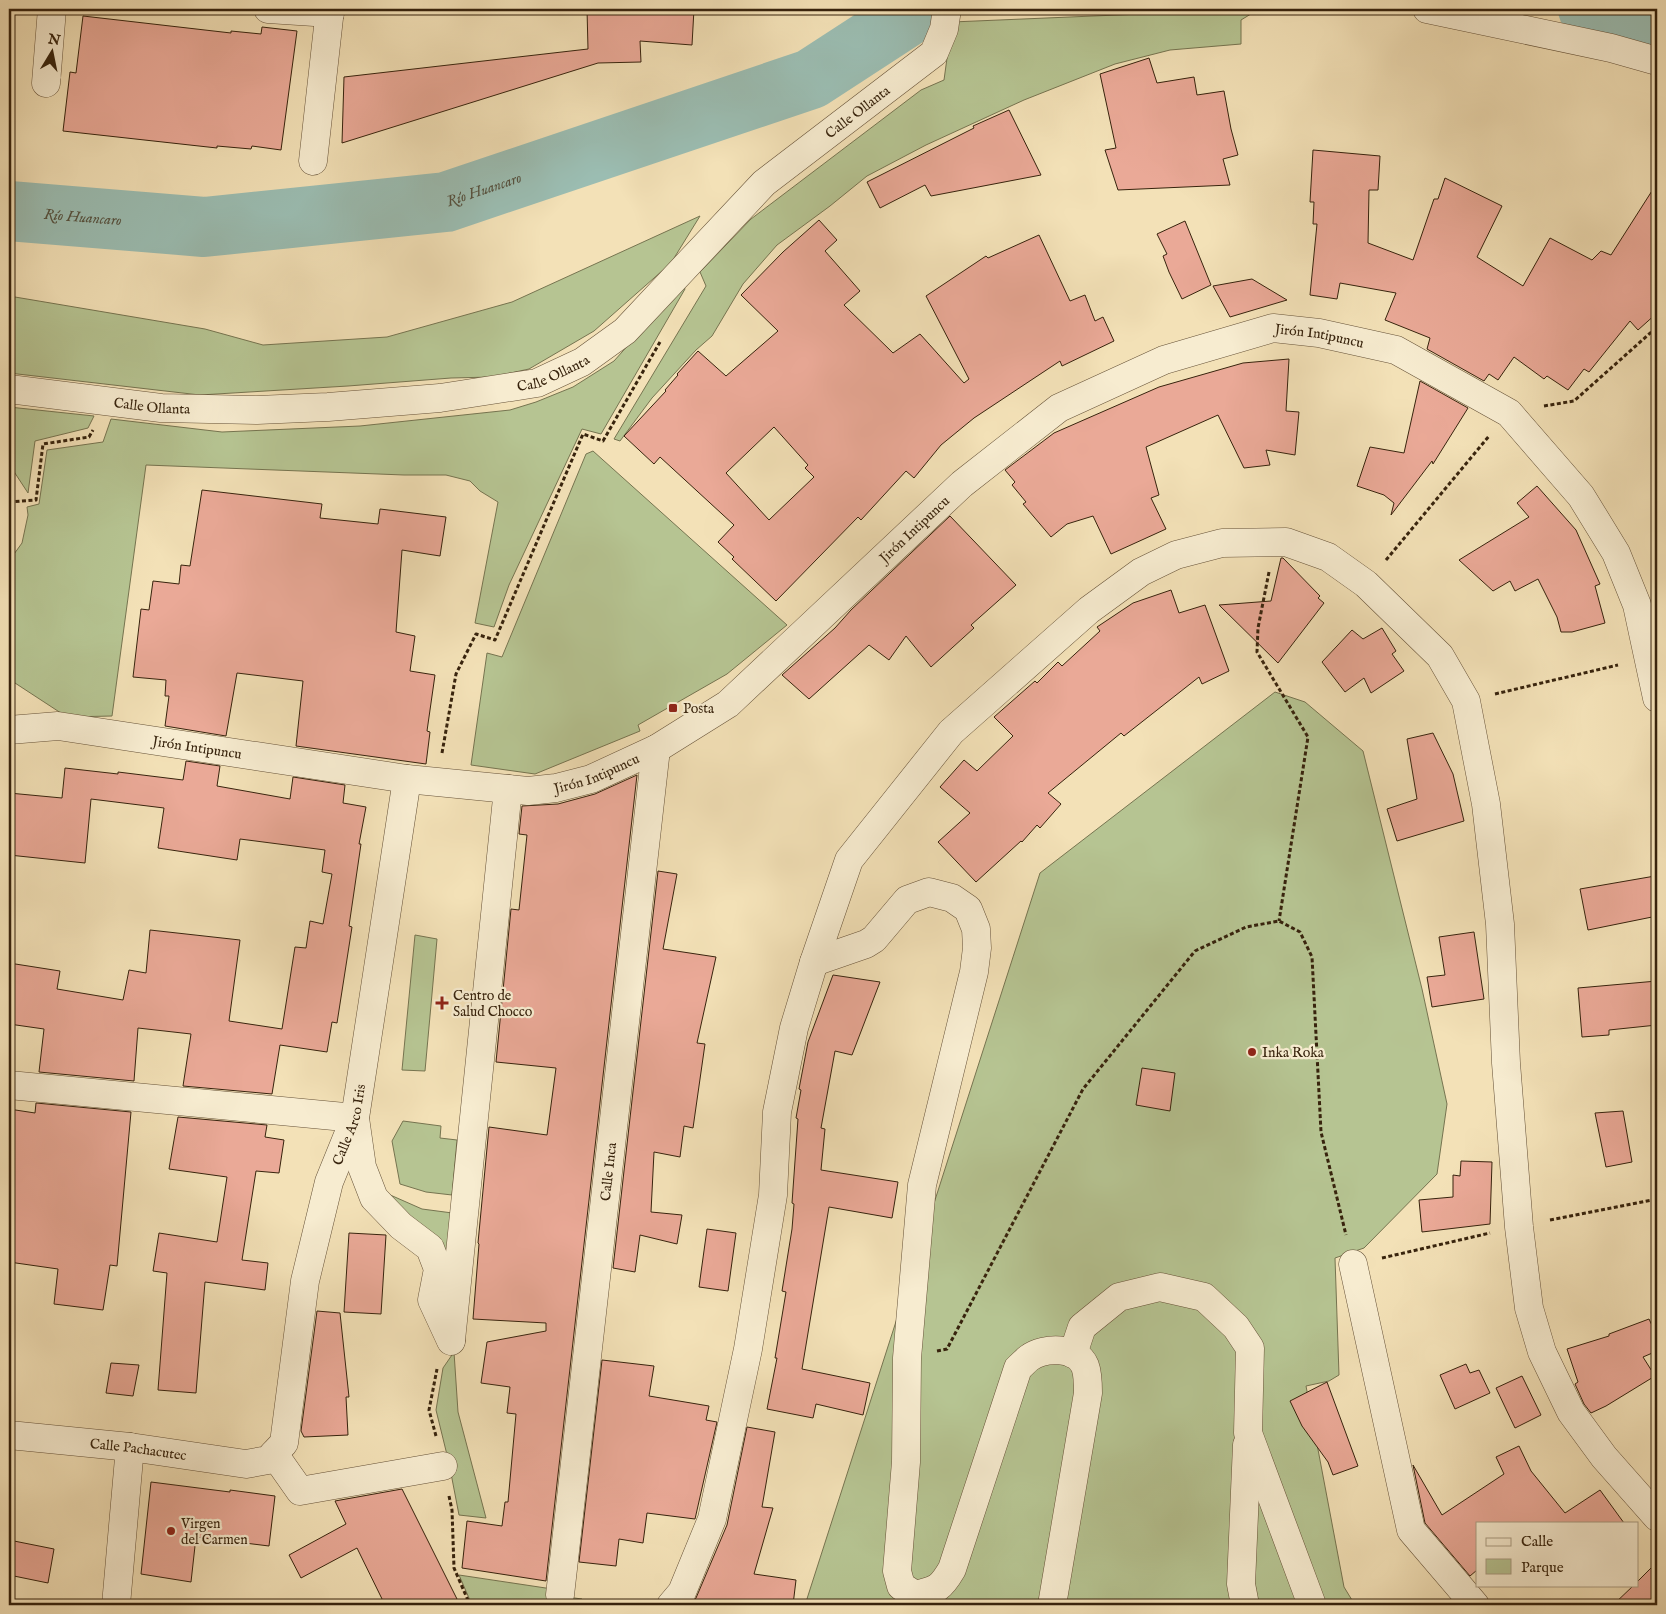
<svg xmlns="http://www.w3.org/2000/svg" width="1666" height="1614" font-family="'IM FELL English',serif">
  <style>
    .green { fill: #b6c492; stroke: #767450 }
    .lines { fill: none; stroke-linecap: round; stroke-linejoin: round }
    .river { stroke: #9bbdb2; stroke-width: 60 }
    .building { fill: #eaa997; stroke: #37230d; fill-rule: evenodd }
    .minor-casing { stroke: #665238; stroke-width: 29 }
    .path { stroke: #37230d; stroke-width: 3; stroke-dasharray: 4 2.5; stroke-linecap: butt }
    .minor { stroke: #f7ecd0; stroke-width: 28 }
    .poi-dot { fill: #8f2418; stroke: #f7ecd0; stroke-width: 2 }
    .labels { text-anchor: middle; stroke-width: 4.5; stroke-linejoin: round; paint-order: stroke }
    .street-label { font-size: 14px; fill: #37230d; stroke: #f7ecd0 }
    .poi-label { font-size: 14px; fill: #37230d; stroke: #f7ecd0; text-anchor: start }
    .water-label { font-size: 15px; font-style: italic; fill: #55513f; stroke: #f7ecd0 }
  </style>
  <rect width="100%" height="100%" fill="#f3e1b7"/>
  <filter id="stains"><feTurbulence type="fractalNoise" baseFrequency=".004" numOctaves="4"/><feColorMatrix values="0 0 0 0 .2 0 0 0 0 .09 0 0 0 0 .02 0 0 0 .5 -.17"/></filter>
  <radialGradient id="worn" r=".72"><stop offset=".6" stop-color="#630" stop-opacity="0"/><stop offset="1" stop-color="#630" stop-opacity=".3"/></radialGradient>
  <!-- green -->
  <path class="green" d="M1259,9l-18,11v24l-71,6 -55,14 -91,36 -98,45 -59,31 -37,30 -53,39 -34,39 -31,52 -16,14 -44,48 -32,43 -6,-2 92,-153 -6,-14 51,-53 170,-129 23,-10 8,-58z
    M700,216l-29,47 -77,68 -65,38 -37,8 -41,1 -103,8 -148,9 -191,-22v-77l196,33 58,16 124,-8 125,-35z
    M682,282l3,7 -84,145 -19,-5 -73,156 -15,42 -19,-4 23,-121 -18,-11 -10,-10 -24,-6h-42l-258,-10 -34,251 -45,1 -52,-34 -6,6v-128l13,-18 6,-28 -1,-8 12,-3 8,-54 56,-8 8,-23 111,13 138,-6 150,-16 26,-8 37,-15 41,-26 33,-37z
    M9,407l85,9 -6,12 -53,13 -7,52 -19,-29z
    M593,451l194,174 -60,49 -89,51 2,6 -105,43 -64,-9 16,-112 15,4 84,-203z
    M1275,692l30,10 58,49 59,238 25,115 -10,70 -73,74 -29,10 4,117 -10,6 -23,5 38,201 11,18h-550l235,-732z
    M415,935l22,4 -12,132 -23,-1z
    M403,1121l38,5 -1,12 17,2 -5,55 -26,-3 -26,-8 -8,-43z
    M388,1194l34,15 38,5 -7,74z
    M454,1352l4,60 28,106 -27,-3 -10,-52 -13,-53 7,-42z
    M459,1575l100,15v6l23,3 -1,6h-109z"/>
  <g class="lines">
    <!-- river -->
    <g class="river">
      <path d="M1588,9l69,26"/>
      <path id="s1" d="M9,211l195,16 242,-25 365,-123 106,-69 8,-1"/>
    </g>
  </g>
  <!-- building -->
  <path class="building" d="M587,9h107l-2,36 -52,-4 1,21 -43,1 -256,80 2,-66 244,-28z
    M83,16l148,17v-2l30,3 1,-7 35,4 -16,119 -29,-4 -1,3 -34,-3v2l-154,-17 7,-59 6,1z
    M1149,58l8,25 37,-6 3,18 27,-4 7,38 7,26 -15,4 7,26 -112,5 -13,-40 11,-2 -16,-74z
    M1009,110l32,65 -110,21 -6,-11 -45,23 -13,-26 107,-54 -1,-2z
    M1313,150l67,6 -2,34h-9l-1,53 45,17 21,-61h4l7,-21 57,28 -25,51 46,29 27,-48 42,22 9,-9 10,4 46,-72v130l-19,17 -8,-9 -41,51 -5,-3 -16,21 -21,-14 -3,3 -30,-22 -16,23 -9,-6 -5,7 -57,-32 3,-11 -45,-18 11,-27 -56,-10 -3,16 -27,-4 7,-71h-4l1,-22h-4z
    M819,220l18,20 -12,11 35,40 -16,14 49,48 27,-19 44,49 5,-4 -43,-83 60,-40 2,2 51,-23 31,66 15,-6 10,26 8,-4 11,24 -52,25 -2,-5 -86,57 -33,27 -27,33 -8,-7 -45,49 -3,-3 -82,84 -44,-42 2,-2 -16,-15 16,-17 -74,-68 -6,7 -30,-28 42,-45 -1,-1 13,-15 -1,-1 21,-23 28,25 52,-45 -37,-36 42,-43zM774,427l34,38 -3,3 9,9 -45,43 -43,-47z
    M1185,221l26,64 -29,14 -13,-27 -6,-16 4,-2 -10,-20z
    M1252,279l35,21 -57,17 -17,-31z
    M1289,359l-3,52 13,1 -4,43 -29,-5 4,15 -26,3 -26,-53 -72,32 13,48 -8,3 15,31 -55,25 -18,-38 -26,8 -16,13 -28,-33 3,-2 -14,-17 3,-3 -10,-12 49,-37 105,-46 84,-24z
    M1420,381l48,27 -35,56 -1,-3 -41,54 3,-12 -10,-8 -27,-9 13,-39 34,6z
    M1537,486l39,44 24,54 -5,2 10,37 -33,9h-11l-4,-15 -19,-38 -23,12 -5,-10 -17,10 -34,-31 70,-43 -12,-14z
    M202,490l120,14 -2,14 58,6 2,-15 66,8 -6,39 -38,-6 -6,82 19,4 -5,35 25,4 -8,56 3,1 -4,32 -130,-18 7,-65 -66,-8 -11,63 -61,-10 4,-30h-4l1,-16 -33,-3 8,-68 8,1 4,-29 26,3 2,-19 9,1z
    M950,516l66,69 -45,40 3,3 -43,39 -25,-31 -17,24 -20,-15 -60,54 -27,-24 53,-47 16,-18z
    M1281,558h2l37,38 -2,2 6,5 -46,60 -59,-58 52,-4z
    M1171,590l8,23 26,-8 24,66 -27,13 -3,-7 -75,59 -3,-3 -73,60 13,11 -21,24 -3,-3 -15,17 -1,-1 -45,41 -38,-40 32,-29 -30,-26 24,-27 13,11 36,-35 -19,-19 41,-36 2,2 21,-21 4,4 38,-35 -3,-4 36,-24z
    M1382,628l14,23 -4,3 12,17 -33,22 -7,-15 -19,14 -23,-30 30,-32 11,9z
    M1433,733l20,41 11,47 -67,20 -10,-32 30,-10 -10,-60z
    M186,761l34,5 -3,20 73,13 3,-22 52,8 -2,18 23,4 -7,37h2l-12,82 3,1 -15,96 -5,-1 -5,30 -47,-7 -8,49 -89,-8 8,-52 -53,-6 -4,53 -95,-9 5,-43 -35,-5v-61l51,8 -3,18 66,11 6,-30 17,3 4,-43 90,10 -11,81 53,8 13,-82 11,1 4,-27 13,3 9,-50 -10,-2 3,-22 -85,-11 -3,21 -79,-12 6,-40 -73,-9 -6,64 -76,-8v-62l53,5 3,-30 53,6v-2l65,8z
    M637,775l-91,806 -84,-13 5,-47 35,5 3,-24h3l8,-88 -9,-1 3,-26 -29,-4 6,-41 59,-11v-8l-73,-4 6,-75 -1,-1 11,-116 58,8 9,-67 -60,-6 15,-153 8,1 8,-75 -8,-1 3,-28 36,-2 37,-10z
    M658,871l19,3 -14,75 53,8 -19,86 8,1 -12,84 -9,-2 -4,31 -26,-5 -3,60 31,3 -5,29 -37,-9 -5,37 -22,-4z
    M1655,876l2,40 -69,14 -8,-41z
    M1474,932l10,67 -52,8 -5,-30 18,-2 -6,-38z
    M833,975l47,7 -28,73 -17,-4 -14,77 4,1 -4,41 77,12 -6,36 -63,-11 -27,162 68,14 -7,32 -47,-11 -3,14 -46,-9 10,-51h-2l11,-66 -4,-1 10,-62 2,-25 -2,-1 6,-84 -2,-1 5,-28 -2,-1 9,-47z
    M1657,981v44l-48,5v5l-27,2 -4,-49z
    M1142,1068l33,5 -5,38 -34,-6z
    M36,1103l95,9 -14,154 -7,-1 -7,45 -49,-6 4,-35 -49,-7v-153l26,4z
    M1623,1111l9,51 -26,5 -11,-54z
    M178,1117l89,8 -2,12 19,3 -5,33 -23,-2 -14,89 26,3 -3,27 -60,-8 -9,111 -38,-3 9,-117 -14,-2 6,-38 58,9 10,-65 -58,-8z
    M1461,1161l31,1 -2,62 -68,8 -3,-32 34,-3v-22l7,1z
    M707,1229l29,4 -8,58 -29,-4z
    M349,1233l37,2 -5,79 -37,-2z
    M317,1311l23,2 9,84h-3l2,38 -44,2 -3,-6z
    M1649,1319l8,17v15l-14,6 12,19 -49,30 -15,7 -7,-9 -9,-20 3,-2 -11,-33 42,-13v-2z
    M602,1360l52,6 -5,30 60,10 -3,14 11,2 -22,97 -48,-6 -4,30 -24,-4 -3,27 -37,-4z
    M111,1363l28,2 -6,31 -27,-3z
    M1466,1364l4,9 9,-3 11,23 -35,16 -15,-34z
    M1522,1376l19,39 -26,13 -19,-40z
    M1327,1382l31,84 -25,9 -5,-13 -26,-36 -12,-25z
    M747,1427l28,5 -13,75 11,1 -19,66 42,6 -3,25h-102l5,-7 31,-73z
    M1519,1446l12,25 34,42 35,-23 24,33h-147v47l-7,6 -45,-53 -12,-58 29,50 62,-41 -8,-17z
    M151,1482l79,10v-2l45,6 -6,50 -73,-9 -5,45 -50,-8z
    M402,1489l58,116h-75l-28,-57 -56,30 -12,-23 57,-31 -11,-23z
    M9,1540l45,9 -6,34 -39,-8z
    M1657,1562v43h-44l21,-20h3v-3z"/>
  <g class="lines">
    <defs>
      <g id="minor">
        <path d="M268,9l62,4"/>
        <path d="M1427,9l184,39 46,13"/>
        <path d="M46,83l6,-74"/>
        <path d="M313,161l17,-152"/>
        <path id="s2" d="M9,389l152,19 96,2 71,-3 112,-9 97,-15 45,-21 43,-31 139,-148 170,-130 10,-24 3,-20"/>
        <path id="s3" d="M9,730l49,-4 349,53 101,10 20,2 28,-3 35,-9 65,-30 72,-45 234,-220 97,-76 105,-48 109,-32 46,5 77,17 113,63 72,83 35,57 21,52 20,93"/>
        <path d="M814,962l52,-18 8,-5 33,-39 22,-8 23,6 16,11 8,20 1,19 -3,24 -52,213 -15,173 -1,104 -9,109 4,15 14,9c22,-5 26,-7 37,-26l66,-201c4,-3 7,-7 11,-10 15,-11 48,-12 56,8 3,8 3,17 3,27l-36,212"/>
        <path d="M9,1085l346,33 7,49 12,31 27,28 29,22 8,21 -6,31 19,41"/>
        <path d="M1353,1264l58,266 64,75"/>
        <path d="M451,1340l57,-551"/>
        <path d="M1073,1354l9,-27 37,-30 41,-10 44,10 32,30 14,21 -2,85 64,172"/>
        <path id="s4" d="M9,1435l121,12 116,17 22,-4 16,-17 21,-162 24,-99 26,-64 52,-339"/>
        <path d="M274,1454l26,37 143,-25"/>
        <path id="s5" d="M560,1595l96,-846"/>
        <path d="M116,1605l14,-158"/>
        <path d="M671,1605l11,-13 30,-73 36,-170 25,-154 4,-83 17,-84 20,-66 35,-102 102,-128 138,-122 52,-38 35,-17 46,-12 64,-1 42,15 38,27 74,72 26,45 20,103 14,120 6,139 13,164 10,81 13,44 29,60 33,45 53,60"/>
        <path d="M1245,1605l-4,-21 6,-139"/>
      </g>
    </defs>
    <!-- minor casing -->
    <use href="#minor" class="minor-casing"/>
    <!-- path -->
    <path class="path" d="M1544,406l30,-5 83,-74
      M9,502l27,-2 7,-56 46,-7 4,-7
      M1386,560l103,-124
      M1269,572l-11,56 -1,24 51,85 -29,184
      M1495,694l123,-29
      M442,753l14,-79 20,-40 19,6 88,-206 20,7 57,-99
      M1550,1220l107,-21
      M1382,1258l108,-25
      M937,1351l10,-2 136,-260 112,-138 51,-24 33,-6 21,11 12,25 9,175 25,103
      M436,1436l-7,-26 8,-41
      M449,1496l3,14 2,58 16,37"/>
    <!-- minor -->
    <use href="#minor" class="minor"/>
  </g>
  <!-- markers -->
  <g class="poi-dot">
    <rect x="668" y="703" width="10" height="10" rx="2.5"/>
    <path d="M439.5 995.5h5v5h5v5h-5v5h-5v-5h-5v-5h5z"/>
    <circle cx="1252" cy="1052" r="5"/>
    <circle cx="171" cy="1531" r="5"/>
  </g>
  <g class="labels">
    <!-- street labels -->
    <g class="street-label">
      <text dy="5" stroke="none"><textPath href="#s2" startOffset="954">Calle Ollanta</textPath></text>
      <text dy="5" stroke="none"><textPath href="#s3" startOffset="1465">Jirón Intipuncu</textPath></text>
      <text dy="5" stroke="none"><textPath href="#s2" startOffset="549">Calle Ollanta</textPath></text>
      <text dy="5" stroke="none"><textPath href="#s2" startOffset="144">Calle Ollanta</textPath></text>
      <text dy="5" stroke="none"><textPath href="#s3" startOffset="1000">Jirón Intipuncu</textPath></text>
      <text dy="5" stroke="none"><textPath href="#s3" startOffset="190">Jirón Intipuncu</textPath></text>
      <text dy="5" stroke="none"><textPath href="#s3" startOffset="595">Jirón Intipuncu</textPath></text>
      <text dy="5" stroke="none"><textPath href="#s4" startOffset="611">Calle Arco Iris</textPath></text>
      <text dy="5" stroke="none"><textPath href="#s5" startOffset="426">Calle Inca</textPath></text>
      <text dy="5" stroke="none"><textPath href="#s4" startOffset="130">Calle Pachacutec</textPath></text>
    </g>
    <!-- poi labels -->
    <g class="poi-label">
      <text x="683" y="713">Posta</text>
      <text x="453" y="1000">Centro de<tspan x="453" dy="16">Salud Chocco</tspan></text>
      <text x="1262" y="1057">Inka Roka</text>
      <text x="181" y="1528">Virgen<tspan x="181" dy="16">del Carmen</tspan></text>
    </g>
    <!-- water labels -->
    <g class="water-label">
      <text dy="5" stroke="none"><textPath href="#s1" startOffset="479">Río Huancaro</textPath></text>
      <text dy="5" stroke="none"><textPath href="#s1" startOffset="74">Río Huancaro</textPath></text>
    </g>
  </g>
  <!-- margin -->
  <rect width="1666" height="1614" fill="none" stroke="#f3e1b7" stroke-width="30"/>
  <rect x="10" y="10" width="1646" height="1594" fill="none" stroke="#37230d" stroke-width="2.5"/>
  <rect x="15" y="15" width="1636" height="1584" fill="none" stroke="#37230d"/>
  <!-- legend -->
  <rect x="1476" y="1522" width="162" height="65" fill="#f7ecd0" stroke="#aa9c82"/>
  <rect x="1486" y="1538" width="25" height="8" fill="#f7ecd0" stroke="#aa9c82"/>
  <text x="1521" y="1546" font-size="15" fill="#37230d">Calle</text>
  <rect x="1486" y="1559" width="25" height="15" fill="#b6c492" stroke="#aa9c82"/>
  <text x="1521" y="1572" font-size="15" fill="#37230d">Parque</text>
  <!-- north arrow -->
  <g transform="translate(52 52) rotate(10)" stroke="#f7ecd0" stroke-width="4" paint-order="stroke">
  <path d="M0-4L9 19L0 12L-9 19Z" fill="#37230d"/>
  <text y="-8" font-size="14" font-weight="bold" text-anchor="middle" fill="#37230d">N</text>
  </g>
  <rect width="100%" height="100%" filter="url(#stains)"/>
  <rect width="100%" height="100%" fill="url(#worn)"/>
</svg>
